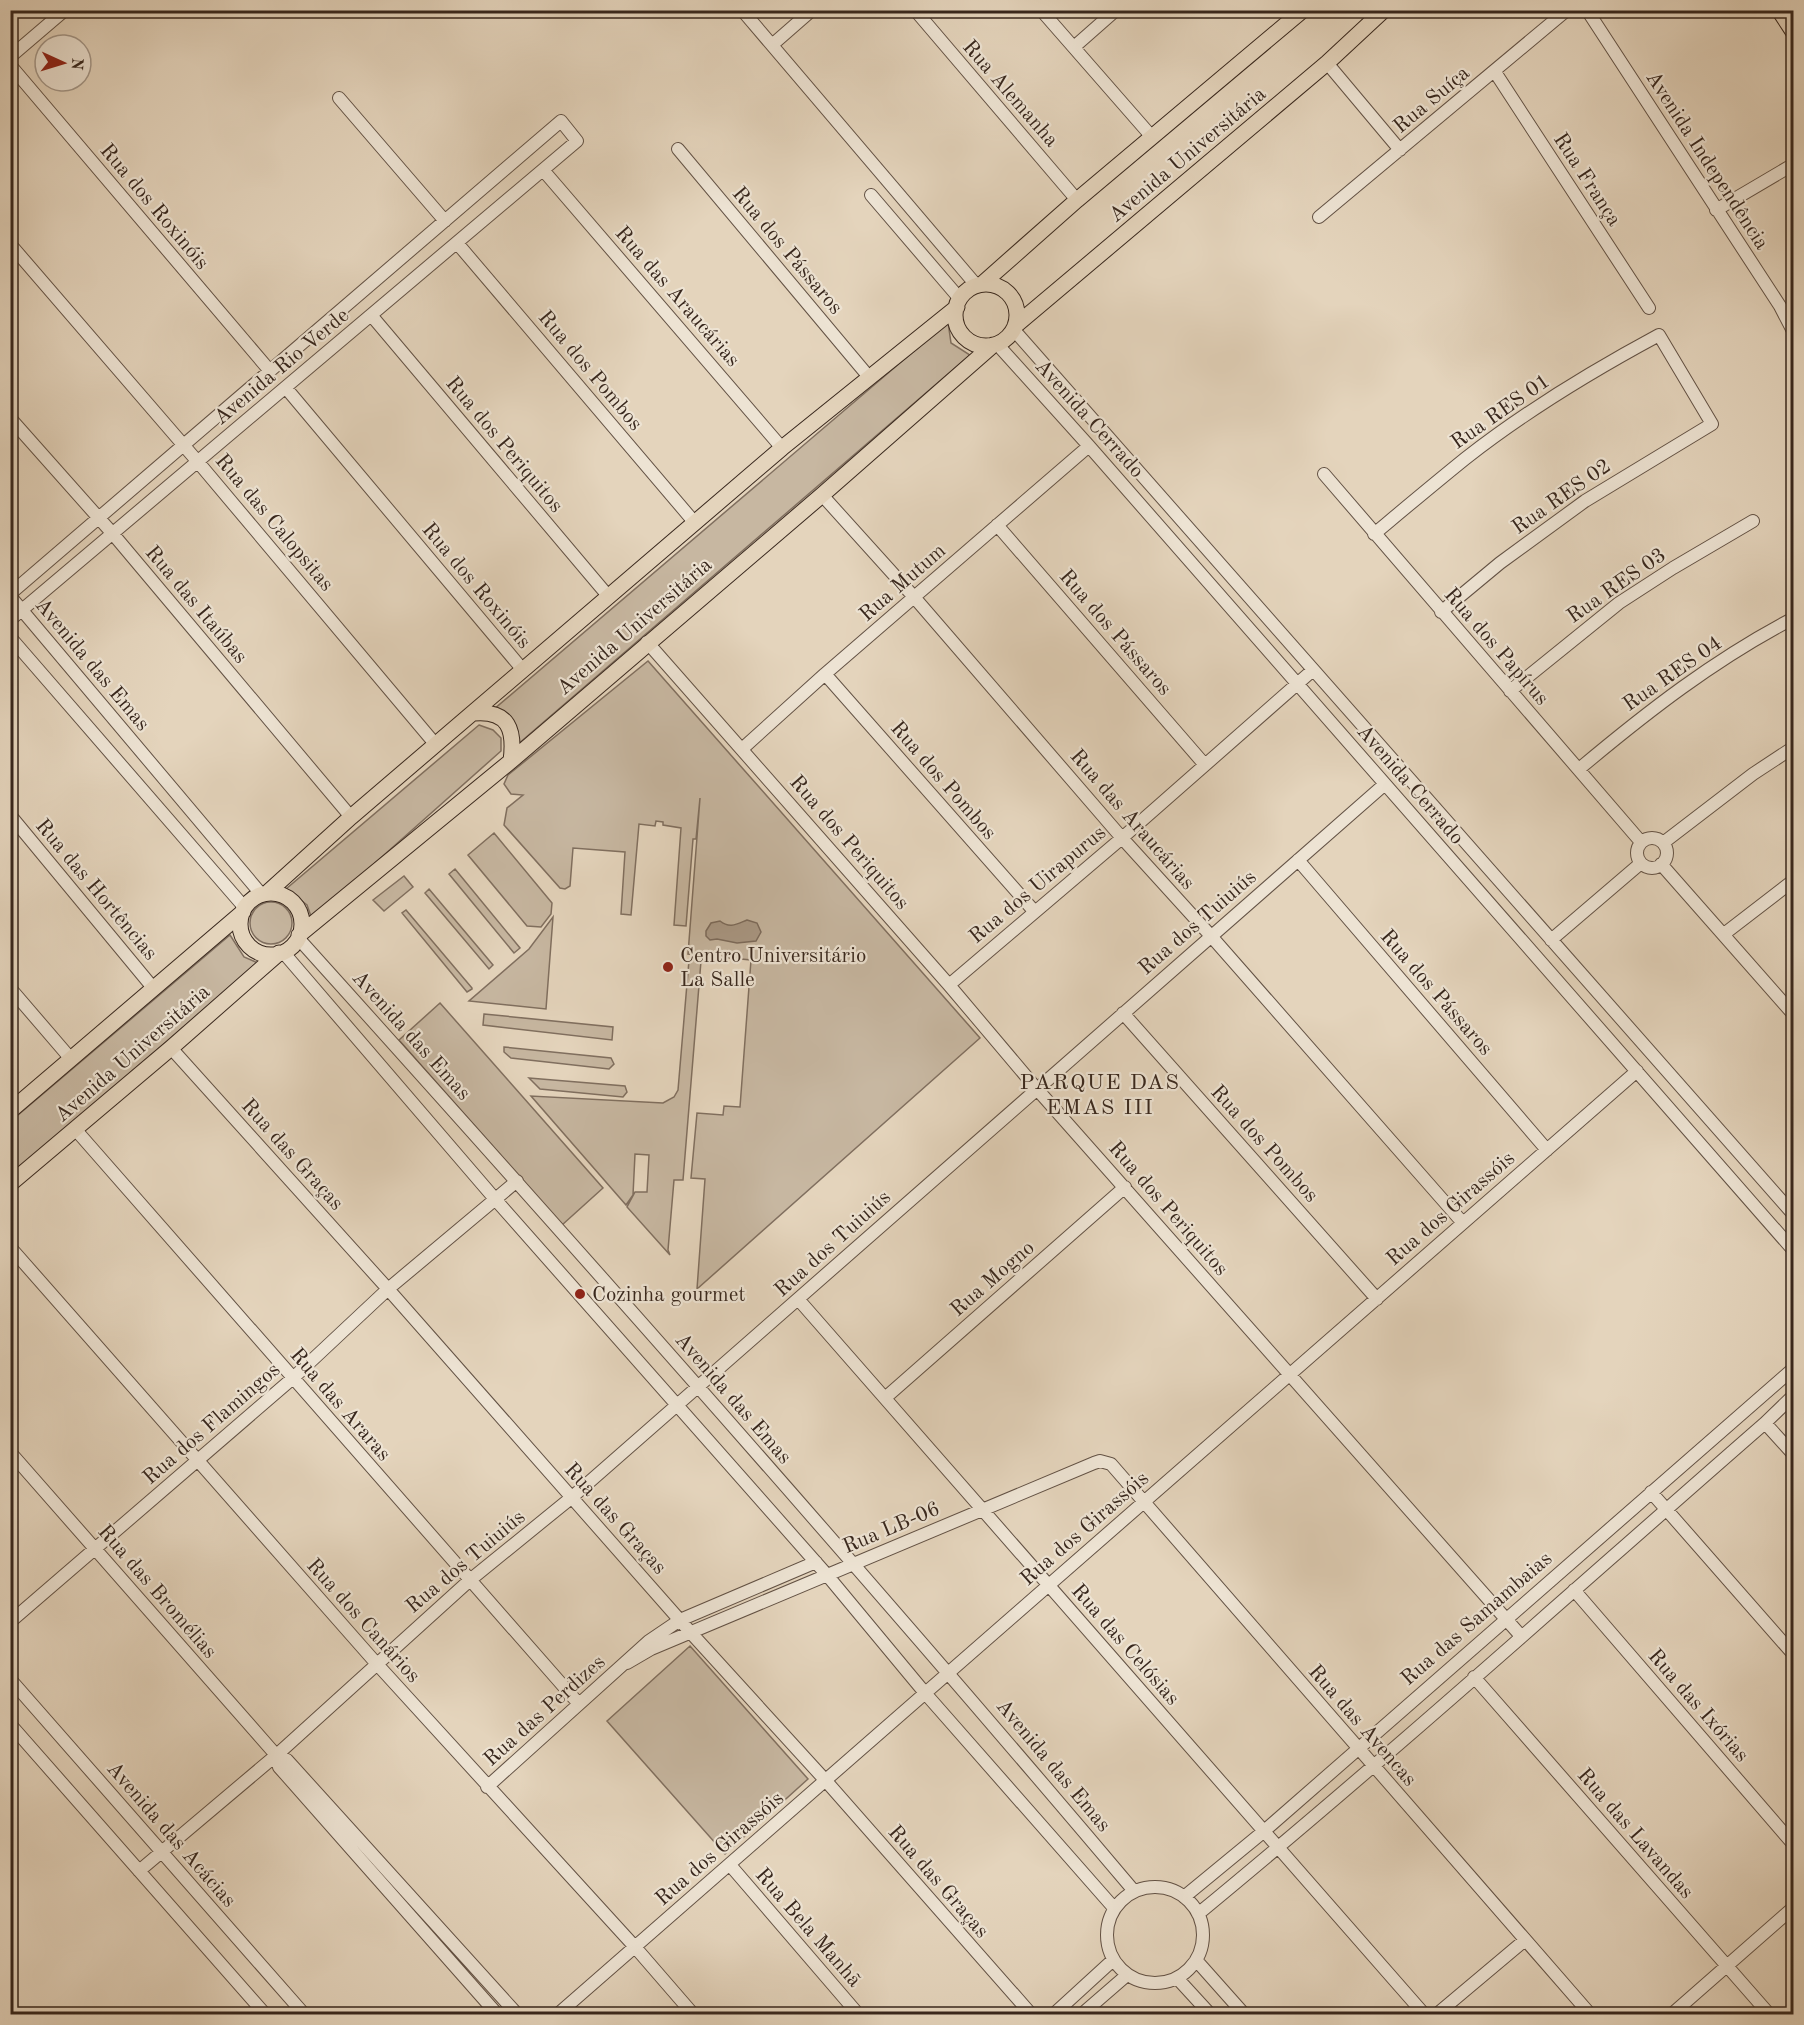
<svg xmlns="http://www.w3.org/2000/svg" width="1804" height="2025" font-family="'Old Standard TT',serif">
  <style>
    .green { fill: #c7b7a1; stroke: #806f5f; stroke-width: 1.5 }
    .water { fill: #aa9986; stroke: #7c6b5c; stroke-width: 1.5 }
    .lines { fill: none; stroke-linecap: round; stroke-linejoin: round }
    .minor-casing { stroke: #635245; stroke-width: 14 }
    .major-casing { stroke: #38271d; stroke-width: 17 }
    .minor { stroke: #ede3d3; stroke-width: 12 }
    .major { stroke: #e4d4bc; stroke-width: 15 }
    .poi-dot { fill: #8f2418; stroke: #ede3d3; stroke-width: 2 }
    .labels { text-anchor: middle; stroke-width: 4.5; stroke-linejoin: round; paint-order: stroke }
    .street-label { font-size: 21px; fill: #38271d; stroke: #ede3d3 }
    .poi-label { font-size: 21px; fill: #38271d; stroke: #ede3d3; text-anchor: start }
    .neighbourhood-label { font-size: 22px; letter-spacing: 1.5px; fill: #38271d; stroke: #ede3d3 }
  </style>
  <rect width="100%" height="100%" fill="#e4d4bc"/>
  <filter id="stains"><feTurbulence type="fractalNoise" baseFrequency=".00333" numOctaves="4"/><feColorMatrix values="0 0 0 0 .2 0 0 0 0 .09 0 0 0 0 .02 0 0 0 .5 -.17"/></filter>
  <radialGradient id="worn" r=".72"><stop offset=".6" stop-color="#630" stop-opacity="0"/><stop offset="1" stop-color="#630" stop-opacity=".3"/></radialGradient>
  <!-- green -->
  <path class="green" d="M948,322l3,21 19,12 -453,390 -24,-35z
    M648,661l332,377 -283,251 8,-110 -14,-1 6,-65 26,2 1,-9 16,1 11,-147 -63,-6 12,-156 -4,41h-3l-7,87 -12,-1 7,-97 -18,-3v-3l-7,-1 -1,5 -16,-2 -8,91 -10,-1 4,-62 -52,-4 -3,38 -5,3 -5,-1 -56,-63 3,-17 16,-13 -12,-1 -7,-10 4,-9z
    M479,725l14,5 8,8v13l-189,168 -5,-14 -21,-16z
    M494,833l58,70 -1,11 -10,13 -14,-1 -59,-71z
    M455,869l65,79 -6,5 -65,-79z
    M404,876l9,11 -29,24 -11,-11z
    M429,889l64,76 -4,4 -64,-76z
    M250 923a21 21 0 1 1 42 0a21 21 0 1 1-42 0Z
    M406,910l66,78v1l-5,3 -65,-79z
    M553,917l-7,92 -77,-8 60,-52z
    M230,935l14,22 14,6 -247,212v-54z
    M689,960l12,1 -18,219h-9l-6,70 2,5 -43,-48 8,-15h12l2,-37 -14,-1 -2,41 -7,10 -95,-109 132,7 11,-6 4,-7z
    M440,1003l163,185 -41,37 -163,-185z
    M484,1014l129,13 -1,13 -129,-15z
    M504,1047l107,11 3,6 -5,5 -98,-11 -7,-6z
    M529,1078l96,8 2,6 -4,5 -83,-8z
    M690,1646l118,133 -83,75 -118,-133z"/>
  <!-- water -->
  <path class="water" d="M747,920l10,3 4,9 -5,9 -19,2 -20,-4 -7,1 -4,-4v-5l5,-8 9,-2c10,8 17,3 27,-1z"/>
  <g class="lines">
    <defs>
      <path id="minor" d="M742,10l235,276
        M915,10l162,190
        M1041,10l111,127
        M1587,10l193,296 14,27
        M772,45l40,-35
        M1074,47l42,-37
        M10,57l55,-47
        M1327,63l73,87
        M10,65l260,306
        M1495,72l154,236
        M339,98l106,123
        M678,149l191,228
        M543,170l239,278
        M871,195l89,104
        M1716,210l78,-46
        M1319,217l248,-207
        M457,243l238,280
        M10,244l188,218 238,283
        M371,315l238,282
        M1013,329l781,886
        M997,344l92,102 705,805
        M286,388l237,282
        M10,418l103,116 238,283
        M1324,474l317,368
        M822,495l92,102 208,241 89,98 252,287
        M997,525l208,240
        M1374,534c30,-25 61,-51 92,-76 60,-47 126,-87 193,-123l53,89 -127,77 -85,62 -59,49
        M10,594l551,-473 16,20 -567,479
        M10,596l252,299
        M10,637l235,271
        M647,642l302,343 87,103 485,548
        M825,674l209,237
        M1510,691l109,-88 54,-35 80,-47
        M742,749l83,-75 264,-228
        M1579,769c68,-57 136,-110 215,-151
        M10,815l144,174
        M1637 853a15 15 0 1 1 30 0a15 15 0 1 1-30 0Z
        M1663,843l90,-69 41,-27
        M1298,860l249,290
        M1661,864l133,151
        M1724,934l70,-54
        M298,938c283,314 563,630 836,953
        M1551,940l90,-77
        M283,952l212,247 332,376 98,118 189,215
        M949,985l173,-147 191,-168
        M10,988l61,71
        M1123,1013l254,286
        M171,1048l217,241 304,345 134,147 205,233
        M75,1129l504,575
        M10,1247l366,416 259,284 58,67
        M798,1299l626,715
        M885,1398l240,-211
        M1765,1423l29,32
        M10,1452l266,303 11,5 230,254
        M1651,1492l143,163
        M1574,1590l220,255
        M10,1622l283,-244 95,-89 129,-108
        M627,1663l24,-14 443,-186 6,-2 11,3 479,550
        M1474,1677l295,337
        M10,1679l294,335
        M10,1724l255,290
        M276,1755l3,12 218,247
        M487,1787l162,-146 31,-21 136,-58
        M730,1865l128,149
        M139,1871l141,-119 190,-172 101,-82 814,-714
        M1107 1935a48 48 0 1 1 96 0a48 48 0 1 1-96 0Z
        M1184,1897l79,-65 531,-464
        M1198,1914c193,-159 379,-327 567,-491l29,-28
        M1196,1960l48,54
        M1177,1978l33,36
        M558,2014l1079,-943
        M1054,2014l59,-54
        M1082,2014l45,-39
        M1437,2014l88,-74
        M1672,2014l122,-107"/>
      <path id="major" d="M1779,10l15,23
        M982,284l95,-84 226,-190
        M955 315a31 31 0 1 1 62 0a31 31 0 1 1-62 0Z
        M1015,326l312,-263 57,-53
        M474,713c35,-3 41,17 37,48
        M267,893l84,-76 431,-369 175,-141
        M240 924a31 31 0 1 1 62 0a31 31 0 1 1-62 0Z
        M299,935l212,-174 311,-266 171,-150
        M10,1111l233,-199
        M10,1184l161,-136 108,-95"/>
    </defs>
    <!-- minor casing -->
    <use href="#minor" class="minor-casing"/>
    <!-- major casing -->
    <use href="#major" class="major-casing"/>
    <!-- minor -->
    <use href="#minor" class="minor"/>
    <!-- major -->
    <use href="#major" class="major"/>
  </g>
  <!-- markers -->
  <g class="poi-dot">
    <circle cx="668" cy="967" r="6"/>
    <circle cx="580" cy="1294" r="6"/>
  </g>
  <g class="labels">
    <!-- street labels -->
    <g class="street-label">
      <text transform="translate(1011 93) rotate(49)" y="7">Rua Alemanha</text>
      <text transform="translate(1431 99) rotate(-40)" y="7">Rua Suíça</text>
      <text transform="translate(1187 154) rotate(-40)" y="7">Avenida Universitária</text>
      <text transform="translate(1708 160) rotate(57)" y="7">Avenida Independência</text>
      <text transform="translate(1588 179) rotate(57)" y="7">Rua França</text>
      <text transform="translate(155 206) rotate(50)" y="7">Rua dos Roxinóis</text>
      <text transform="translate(788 250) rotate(50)" y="7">Rua dos Pássaros</text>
      <text transform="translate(678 296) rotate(49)" y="7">Rua das Araucárias</text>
      <text transform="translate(281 366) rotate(-40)" y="7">Avenida Rio Verde</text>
      <text transform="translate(591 370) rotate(50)" y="7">Rua dos Pombos</text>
      <text transform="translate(1500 411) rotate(-35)" y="7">Rua RES 01</text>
      <text transform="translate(1090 418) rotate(48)" y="7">Avenida Cerrado</text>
      <text transform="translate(505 444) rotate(50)" y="7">Rua dos Periquitos</text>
      <text transform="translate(1561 496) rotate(-35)" y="7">Rua RES 02</text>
      <text transform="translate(275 522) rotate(50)" y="7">Rua das Calopsitas</text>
      <text transform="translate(902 582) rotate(-41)" y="7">Rua Mutum</text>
      <text transform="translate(477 585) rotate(50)" y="7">Rua dos Roxinóis</text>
      <text transform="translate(1616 585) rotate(-35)" y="7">Rua RES 03</text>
      <text transform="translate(197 604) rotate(50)" y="7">Rua das Itaúbas</text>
      <text transform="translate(634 626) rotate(-41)" y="7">Avenida Universitária</text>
      <text transform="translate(1116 632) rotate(49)" y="7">Rua dos Pássaros</text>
      <text transform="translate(1497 646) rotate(49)" y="7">Rua dos Papírus</text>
      <text transform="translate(93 664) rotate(50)" y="7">Avenida das Emas</text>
      <text transform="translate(1672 673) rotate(-35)" y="7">Rua RES 04</text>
      <text transform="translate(944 780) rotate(49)" y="7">Rua dos Pombos</text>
      <text transform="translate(1411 784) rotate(49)" y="7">Avenida Cerrado</text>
      <text transform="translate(1133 819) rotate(49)" y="7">Rua das Araucárias</text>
      <text transform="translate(850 842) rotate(49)" y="7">Rua dos Periquitos</text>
      <text transform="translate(1037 884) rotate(-40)" y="7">Rua dos Uirapurus</text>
      <text transform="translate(97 889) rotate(50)" y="7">Rua das Hortências</text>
      <text transform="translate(1197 922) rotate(-41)" y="7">Rua dos Tuiuiús</text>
      <text transform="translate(1437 992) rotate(49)" y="7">Rua dos Pássaros</text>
      <text transform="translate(412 1035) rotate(48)" y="7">Avenida das Emas</text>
      <text transform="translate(132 1053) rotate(-41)" y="7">Avenida Universitária</text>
      <text transform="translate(1265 1143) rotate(48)" y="7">Rua dos Pombos</text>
      <text transform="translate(293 1154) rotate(48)" y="7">Rua das Graças</text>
      <text transform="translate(1169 1208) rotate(49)" y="7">Rua dos Periquitos</text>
      <text transform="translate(1450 1208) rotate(-41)" y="7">Rua dos Girassóis</text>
      <text transform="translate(832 1243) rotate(-42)" y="7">Rua dos Tuiuiús</text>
      <text transform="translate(992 1278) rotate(-41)" y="7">Rua Mogno</text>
      <text transform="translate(734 1398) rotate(49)" y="7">Avenida das Emas</text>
      <text transform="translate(341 1404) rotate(49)" y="7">Rua das Araras</text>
      <text transform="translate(211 1423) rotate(-41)" y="7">Rua dos Flamingos</text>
      <text transform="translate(616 1518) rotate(48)" y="7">Rua das Graças</text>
      <text transform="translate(891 1527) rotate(-23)" y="7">Rua LB-06</text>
      <text transform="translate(1084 1528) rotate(-41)" y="7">Rua dos Girassóis</text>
      <text transform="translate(465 1561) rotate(-40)" y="7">Rua dos Tuiuiús</text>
      <text transform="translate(158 1591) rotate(49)" y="7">Rua das Bromélias</text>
      <text transform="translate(1476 1618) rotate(-41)" y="7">Rua das Samambaias</text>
      <text transform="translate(364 1620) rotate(48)" y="7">Rua dos Canários</text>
      <text transform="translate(1126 1644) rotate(49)" y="7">Rua das Celósias</text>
      <text transform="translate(1699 1705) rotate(49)" y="7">Rua das Ixórias</text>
      <text transform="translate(544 1710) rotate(-42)" y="7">Rua das Perdizes</text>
      <text transform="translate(1363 1725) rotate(49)" y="7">Rua das Avencas</text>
      <text transform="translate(1054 1765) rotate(50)" y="7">Avenida das Emas</text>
      <text transform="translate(1636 1833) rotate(49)" y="7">Rua das Lavandas</text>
      <text transform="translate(172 1834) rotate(49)" y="7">Avenida das Acácias</text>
      <text transform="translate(719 1848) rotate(-41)" y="7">Rua dos Girassóis</text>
      <text transform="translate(939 1881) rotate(49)" y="7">Rua das Graças</text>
      <text transform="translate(809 1927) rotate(49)" y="7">Rua Bela Manhã</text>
    </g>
    <!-- poi labels -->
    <g class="poi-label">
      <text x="680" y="962">Centro Universitário<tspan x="680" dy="24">La Salle</tspan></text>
      <text x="592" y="1301">Cozinha gourmet</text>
    </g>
    <!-- neighbourhood labels -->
    <g class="neighbourhood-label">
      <text x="1100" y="1089">PARQUE DAS<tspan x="1100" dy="25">EMAS III</tspan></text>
    </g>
  </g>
  <!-- margin -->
  <rect width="1804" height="2025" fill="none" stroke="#e4d4bc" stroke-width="36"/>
  <rect x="12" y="12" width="1780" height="2001" fill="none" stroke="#38271d" stroke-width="3"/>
  <rect x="18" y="18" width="1768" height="1989" fill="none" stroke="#38271d" stroke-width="1.5"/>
  <!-- north arrow -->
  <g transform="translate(63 63) rotate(94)"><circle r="28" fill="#ede3d3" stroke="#a5988a" stroke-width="1.5"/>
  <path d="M0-4.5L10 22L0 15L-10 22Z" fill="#8f2418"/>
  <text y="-9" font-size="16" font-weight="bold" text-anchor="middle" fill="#38271d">N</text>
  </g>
  <rect width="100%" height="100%" filter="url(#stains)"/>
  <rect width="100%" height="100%" fill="url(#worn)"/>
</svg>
